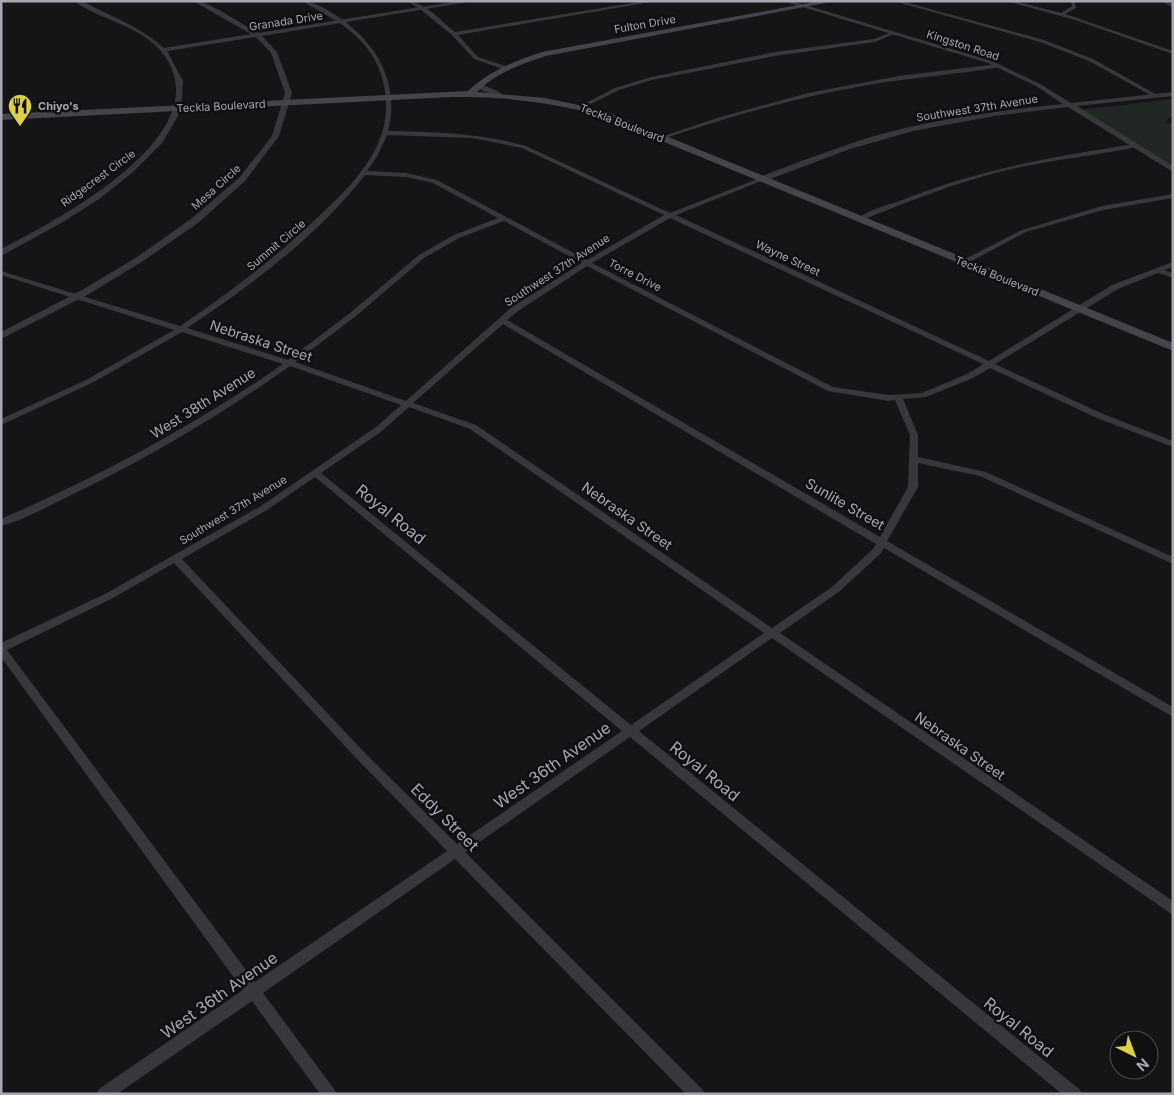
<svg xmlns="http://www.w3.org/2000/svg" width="1174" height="1095" font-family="Inter,sans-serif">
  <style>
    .green { fill: #212824 }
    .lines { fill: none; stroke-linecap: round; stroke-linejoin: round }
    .minor { fill: #38383c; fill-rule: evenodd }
    .tertiary { fill: #38383c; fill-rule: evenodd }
    .secondary { fill: #44444a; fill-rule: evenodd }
    .labels { text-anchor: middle; stroke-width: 5; stroke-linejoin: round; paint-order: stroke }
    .far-street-label { font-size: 11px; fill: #a8a8b4; stroke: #100f11 }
    .far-poi-label { font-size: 11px; font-weight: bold; fill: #a8a8b4; stroke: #100f11; text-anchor: start }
    .street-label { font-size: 14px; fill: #a8a8b4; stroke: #100f11 }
    .near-street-label { font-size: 16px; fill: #a8a8b4; stroke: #100f11 }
  </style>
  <rect width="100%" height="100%" fill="#151416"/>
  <!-- green -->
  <path class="green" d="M1173,99v16l-8,7 8,2v43l-94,-57z"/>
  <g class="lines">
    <!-- minor -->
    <path class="minor" d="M302,1c11,0 22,7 32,13 41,26 67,68 54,117 47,1 93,2 138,15l144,67 90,-35h4v2l-88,35 313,146 123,-76 61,-23v5l-9,3 9,3v5l-15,-5 -40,16 -123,75 108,50 70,27v6l-76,-29 -107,-50 -17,10 -47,19 -23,2 15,36v22l68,15 187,85v7l-193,-88 -62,-13v24l-31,54 286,166v10l-289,-169 -3,5 -41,38 -60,42 393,268v14l-401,-277 -133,93 440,358 3,5h-20l-432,-357 -165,115 237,237 3,5h-19l-231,-235 -192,134 71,96 3,5h-17l-68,-93 -135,93h-21l3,-5 144,-99 -242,-333v-14l104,-49 156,-88 115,-79 25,-22 -111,-39c-71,50 -144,94 -223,131 -21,10 -43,23 -66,29v-7c99,-43 193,-93 282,-155l-101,-32 -90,51 -91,42v-6l85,-39 88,-50 -173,-55v-4l179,55c48,-32 94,-67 136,-107 26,-24 55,-52 66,-86 9,-29 3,-63 -16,-86 -18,-23 -40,-31 -64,-46zM387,135l85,3 50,10 142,67 -77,45 -150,-80 -31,-7 -39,-2 11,-16zM365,175l41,2 27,6 65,35 -44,17 -35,20 -69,58 -62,47 -101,-32c63,-42 131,-92 178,-153zM670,218l313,146 -16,10 -45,19 -33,2 -56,-8 -241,-124zM504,221l78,42 -70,44 -106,94 -111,-39 61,-46 68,-58 35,-20zM587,266l241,125 61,10 6,-1 15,35 -2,52 -28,50 -373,-217 11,-9zM503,324l373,220 -3,5 -41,38 -60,41 -296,-203 -63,-22zM409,407l61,22 294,204 -133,92 -310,-252 61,-42zM315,477l307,254 -165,113 -92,-91 -183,-194 85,-49zM174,563l183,196 90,92 -192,131 -248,-332 106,-52z
      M407,1c17,0 35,21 48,31l190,-31h12l-199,34 20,22 30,10 1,1 -3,2 -32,-11 -22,-24 -31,-25z
      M893,1h8l143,39 49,19 66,37 -5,1 -65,-36 -49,-19z
      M1006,1h8l47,12 11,-7 -1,-5h4l1,7 -11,6 108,37v3l-98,-34z
      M892,32l4,1 -21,9 -100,14 -123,24 -33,10 -36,18 -5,-1 37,-19 36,-11 124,-25 99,-13z
      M998,64l3,2 -1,1c-44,8 -88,10 -132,18 -70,12 -138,31 -205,54l-5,-1 59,-20 91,-25 91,-17z
      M1134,144l2,1v2c-42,9 -86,13 -129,23 -50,12 -97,31 -145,50l-5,-1c11,-9 31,-14 45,-19 78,-31 150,-43 232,-56z
      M1173,194v4l-70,12 -77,22 -60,32 -7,-2 63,-32 80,-24z"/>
    <!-- tertiary -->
    <path class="tertiary" d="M74,1h8c28,15 59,26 82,47l87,-14 -58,-33h8l18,9 39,23 200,-32h16l-212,35 15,16 15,41 -13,43 -34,45 -47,42 -55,38 -54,33 -88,45v-7l81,-42 55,-33 54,-38 48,-41 33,-42 13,-43 -14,-40 -15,-16 -89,14 16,30 -2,30 -19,32 -29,29 -34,27 -36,23 -62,34v-7c56,-29 228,-118 159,-199 -22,-25 -60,-30 -86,-49z
      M782,1h10l200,60 48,23 31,19 102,-11v4l-96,10 96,60v6l-105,-65 -74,9 -81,15 -63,18 -85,32h-6v-4c43,-16 86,-33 130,-45 57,-15 116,-22 174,-28l-27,-18 -48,-23z
      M1161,1l12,2v4l-11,-5z
      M477,84c3,-1 22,7 25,10l-3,2 -16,-5 -6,-5z"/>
    <!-- secondary -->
    <path class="secondary" d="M820,1h16l-290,55c-25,8 -50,17 -69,36l68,6 57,12 571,233v8l-577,-237c-48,-12 -95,-18 -144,-17l-451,23v-6l467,-23c21,-20 47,-30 74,-39z"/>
  </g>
  <!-- icons -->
  <defs>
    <symbol id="restaurant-pin" viewBox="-11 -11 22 30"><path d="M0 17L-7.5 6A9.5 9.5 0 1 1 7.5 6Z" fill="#dcd047" stroke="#100f11"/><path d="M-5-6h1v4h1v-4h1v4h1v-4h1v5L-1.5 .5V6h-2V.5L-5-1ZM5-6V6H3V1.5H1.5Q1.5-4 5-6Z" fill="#111"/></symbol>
  </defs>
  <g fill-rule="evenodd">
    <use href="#restaurant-pin" x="6" y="92" width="28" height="38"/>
  </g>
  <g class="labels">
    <!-- far-street labels -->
    <g class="far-street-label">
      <text transform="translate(286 21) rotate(-9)" y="4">Granada Drive</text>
      <text transform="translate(645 24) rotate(-10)" y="4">Fulton Drive</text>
      <text transform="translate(963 45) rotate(18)" y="4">Kingston Road</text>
      <text transform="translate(221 106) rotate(-3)" y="4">Teckla Boulevard</text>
      <text transform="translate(977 108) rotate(-9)" y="4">Southwest 37th Avenue</text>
      <text transform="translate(622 123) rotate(21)" y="4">Teckla Boulevard</text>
      <text transform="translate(98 178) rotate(-36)" y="4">Ridgecrest Circle</text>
      <text transform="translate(216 187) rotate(-42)" y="4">Mesa Circle</text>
      <text transform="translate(276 245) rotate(-40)" y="4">Summit Circle</text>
      <text transform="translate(788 258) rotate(25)" y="4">Wayne Street</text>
      <text transform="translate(557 270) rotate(-33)" y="4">Southwest 37th Avenue</text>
      <text transform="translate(635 275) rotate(27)" y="4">Torre Drive</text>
      <text transform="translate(997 276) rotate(22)" y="4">Teckla Boulevard</text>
      <text transform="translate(233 510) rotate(-31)" y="4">Southwest 37th Avenue</text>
    </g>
    <!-- far-poi labels -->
    <g class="far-poi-label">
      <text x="38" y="110">Chiyo's</text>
    </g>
    <!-- street labels -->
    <g class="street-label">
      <text transform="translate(261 341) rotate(18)" y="5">Nebraska Street</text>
      <text transform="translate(203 403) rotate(-32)" y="5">West 38th Avenue</text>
      <text transform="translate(845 504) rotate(30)" y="5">Sunlite Street</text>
      <text transform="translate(627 516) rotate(35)" y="5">Nebraska Street</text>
      <text transform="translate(960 746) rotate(35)" y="5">Nebraska Street</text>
    </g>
    <!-- near-street labels -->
    <g class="near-street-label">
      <text transform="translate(391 514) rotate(39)" y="6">Royal Road</text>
      <text transform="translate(552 765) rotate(-35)" y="6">West 36th Avenue</text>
      <text transform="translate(705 771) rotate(39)" y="6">Royal Road</text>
      <text transform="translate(445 817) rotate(45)" y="6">Eddy Street</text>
      <text transform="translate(219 995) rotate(-35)" y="6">West 36th Avenue</text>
      <text transform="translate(1019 1027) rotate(39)" y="6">Royal Road</text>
    </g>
  </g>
  <!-- border -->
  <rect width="1174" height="1095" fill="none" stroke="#a8a8b4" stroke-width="5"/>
  <!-- north arrow -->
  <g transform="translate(1134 1055) rotate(138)"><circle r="24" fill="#100f11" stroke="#4d4c52"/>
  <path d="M0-4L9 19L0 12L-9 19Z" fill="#dcd047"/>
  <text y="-8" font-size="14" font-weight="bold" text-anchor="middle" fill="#a8a8b4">N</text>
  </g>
</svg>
